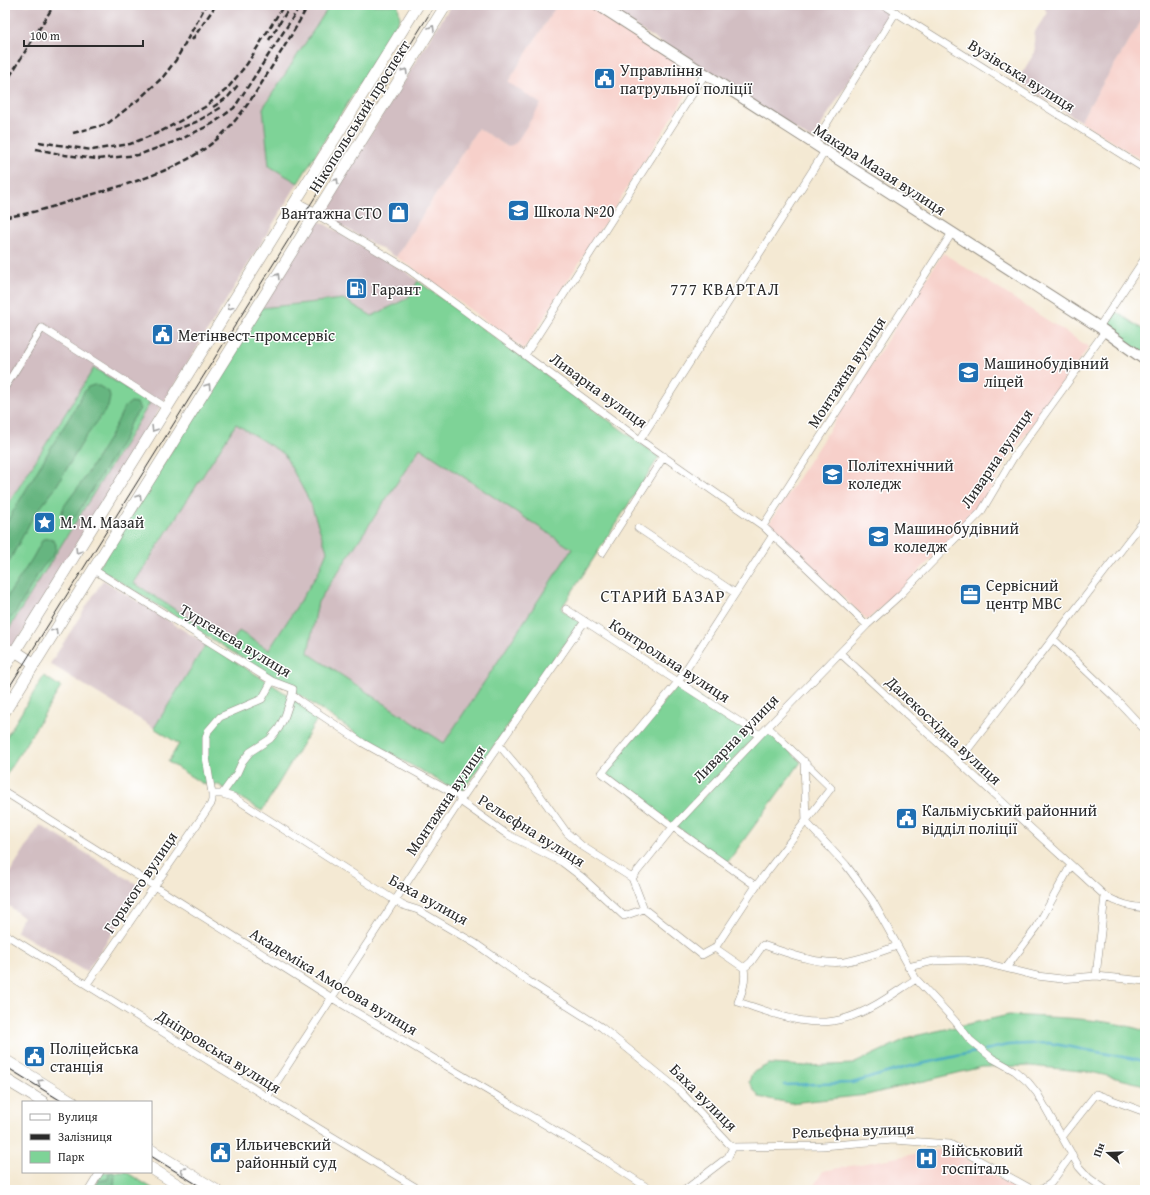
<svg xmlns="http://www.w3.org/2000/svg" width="1150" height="1195" font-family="'Gentium Book Plus',serif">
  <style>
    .built { fill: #f7d0ca }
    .industrial { fill: #d2bec2 }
    .green { fill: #7ed397; stroke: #547f61; fill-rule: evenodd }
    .forest { fill: #66b580; stroke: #487056 }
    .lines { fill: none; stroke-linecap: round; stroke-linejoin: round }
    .stream { stroke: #44a9c4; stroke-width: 2.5 }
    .minor-casing { stroke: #908a7f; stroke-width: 8 }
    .secondary-casing { stroke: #908a7f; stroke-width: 12 }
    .primary-casing { stroke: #908a7f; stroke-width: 12 }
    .minor { stroke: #fff; stroke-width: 7 }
    .secondary { stroke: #fff; stroke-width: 10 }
    .primary { stroke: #fff; stroke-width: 11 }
    .tram { stroke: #2b2b2b; stroke-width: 1 }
    .rail { stroke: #2b2b2b; stroke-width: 2.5; stroke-dasharray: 6 3; stroke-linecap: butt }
    .oneway { stroke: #a0a0a0 }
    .labels { text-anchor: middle; stroke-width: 3; stroke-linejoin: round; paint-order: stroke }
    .poi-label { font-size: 16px; fill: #2b2b2b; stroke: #fff; text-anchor: start }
    .street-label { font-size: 16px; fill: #2b2b2b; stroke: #fff }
    .neighbourhood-label { font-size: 17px; letter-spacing: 1px; fill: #2b2b2b; stroke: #fff }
  </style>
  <rect width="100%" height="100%" fill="#fff"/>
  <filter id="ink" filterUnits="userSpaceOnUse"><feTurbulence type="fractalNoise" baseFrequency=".025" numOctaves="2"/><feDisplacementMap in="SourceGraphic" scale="8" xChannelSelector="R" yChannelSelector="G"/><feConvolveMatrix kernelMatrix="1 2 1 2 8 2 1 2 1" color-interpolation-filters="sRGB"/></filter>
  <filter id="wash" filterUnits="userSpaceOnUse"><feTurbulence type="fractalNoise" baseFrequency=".012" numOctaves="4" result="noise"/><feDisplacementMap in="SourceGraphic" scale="16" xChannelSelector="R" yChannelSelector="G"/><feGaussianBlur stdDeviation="0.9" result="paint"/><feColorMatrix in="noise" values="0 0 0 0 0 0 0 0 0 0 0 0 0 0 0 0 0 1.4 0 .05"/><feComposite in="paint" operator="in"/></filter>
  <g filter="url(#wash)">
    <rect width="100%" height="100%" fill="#f4e9d3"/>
    <!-- built -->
    <path class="built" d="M557,5h36l107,69 -176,275 -114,-83 -14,-9 82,-129 30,19v-65z
      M1145,15v147l-65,-41z
      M943,253l146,94 -79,109 -32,54 -79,82 -32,28 -99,-95z
      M947,1148l72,42h-208l12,-19z"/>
    <!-- industrial -->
    <path class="industrial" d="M5,5h325l-67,103 6,58 29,17 -287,469 -6,-4v-13l144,-232 -144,106z
      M451,5h106l-49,77 33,22 -25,39 -8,4 -30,-19 -82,129 -76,-43z
      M602,5h274l14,9 -78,126z
      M1043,5h102v10l-65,106 -63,-40 18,-29 -1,-19 13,-20z
      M316,219l92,54 10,8 -10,17 -36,18 -29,-17 -82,9z
      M236,423l48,31 26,48 17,49 -9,22 -49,77 -30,-19 -9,15 -97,-62z
      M420,447l152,102 -128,194 -136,-90 10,-51z
      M103,580l103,64 -52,84 -104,-64z
      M40,825l103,63 -57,84 -70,-41 7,-14 -18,-14v-23z"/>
    <!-- green -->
    <path class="green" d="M330,5h68l2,14 -102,164 -29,-17 -6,-58z
      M418,281l241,176 -98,152 19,13 -119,171 -95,-53 -87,-59 -181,-113 163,-260 82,-9 29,17 36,-18zM236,424l48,30 26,48 17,49 -9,22 -49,77 -30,-19 -9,14 -96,-62zM420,448l152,101 -128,194 -136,-90 10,-51z
      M1115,311l30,20v26l-41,-29z
      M94,368l56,35 -145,232v-126z
      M206,644l64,39 49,33 -57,95 -43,-26 -16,-1 -35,-22 11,-18 -25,-16z
      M44,676l17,11 -56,90v-38z
      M678,684l79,51 -84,89 -68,-51z
      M768,730l33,32 -74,101 -51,-37z
      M1009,1015c45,3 93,2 136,16v54l-54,-13 -60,-6 -49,1 -115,28 -77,8 -31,-6 -10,-15 3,-9 17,-9 37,2 47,-2 57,-27z
      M102,1172h24l29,18h-64z"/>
    <!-- forest -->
    <path class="forest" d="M94,385l5,1 10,6 1,5 -2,10 -23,31 -31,52 -21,27 -28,52v-44l53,-89 13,-21 13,-23 4,-5z
      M131,402l6,1 3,6 -10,14 -5,14 -49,79 -5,5 -7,-1 -3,-5 3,-9 18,-24 29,-47 13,-27z
      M43,539c5,-1 12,0 13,6 1,10 -12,19 -16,26 -10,15 -22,43 -35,53v-24l27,-41z
      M109,1172h6l-1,18h-21l5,-9 10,-2z"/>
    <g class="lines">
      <!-- stream -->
      <path class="stream" d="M985,1050l23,-5 41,-2 96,18
        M784,1085l68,-2 55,-16 73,-16"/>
    </g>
  </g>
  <g filter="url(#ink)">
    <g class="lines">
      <defs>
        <path id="minor" d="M884,5l261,164
          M814,144l82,-132
          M316,214l92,55 232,171 123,86 104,99
          M1099,327l46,-69
          M525,355l180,-281
          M5,387l37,-59 125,80
          M640,440l185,-289
          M763,526l189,-293
          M638,528l97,65
          M602,553l62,-97
          M94,570l178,111 21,8 -1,6 8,6 63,42 99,55
          M566,609l194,126
          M1053,639l61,58 31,33
          M5,645l10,6
          M840,653l265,243c13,7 25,11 40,12
          M272,681l-10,18 -42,18 -12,14 -2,7v19l6,37h10l11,3 169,108 16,5 58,34 55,39 70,44 79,64 48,52 5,4
          M499,745l33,39 35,49 15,13 50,32 12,31 58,46 13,-7 41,-62 75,-98 -63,-61
          M804,761l2,61
          M958,762l187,-243
          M5,792l327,206 276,164 43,28
          M222,794l15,-21 5,-11 8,-10 20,-13 9,-11 6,-12 7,-21
          M460,801l48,34 54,27 21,16 41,38 20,-7
          M806,822l40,43 26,35 44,79 39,42 15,19 22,18 23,13 13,11 9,11 42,74 10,11 17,12
          M632,878l41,-51 87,-92 107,-110 34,-31 80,-82 32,-54 92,-127
          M756,886l-83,-59 -71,-54 76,-91 95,-147
          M5,934l262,163 153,93
          M715,948l29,20c2,13 -1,22 -6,34 35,11 71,28 108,16 25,-7 48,-25 70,-39
          M908,967l26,-6 31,-1 20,3 52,13 25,3 34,-3 49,5
          M744,968l7,-6 12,-17c25,8 54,20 81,17 18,-3 36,-10 53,-16
          M1006,968l31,-41 34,-62
          M1096,976l9,-80
          M87,984l124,-180 1,-4v-6
          M267,1097l193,-296 125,-180
          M1062,1137l34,-43 49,18
          M733,1147l89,-1 71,-6 57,4 83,46
          M89,1190l11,-18
          M685,1190l43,-33 5,-10
          M1041,1190l10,-7 21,-29"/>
        <path id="secondary" d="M598,5l501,322 46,33"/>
        <path id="primary" d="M295,203l21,11
          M15,651l20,13
          M5,667l413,-662
          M5,711l441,-706
          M5,1060l68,42
          M5,1079l38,23
          M151,1150l65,40
          M151,1168l35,22"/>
      </defs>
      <!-- minor casing -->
      <use href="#minor" class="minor-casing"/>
      <!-- secondary casing -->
      <use href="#secondary" class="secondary-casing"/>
      <!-- primary casing -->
      <use href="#primary" class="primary-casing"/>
      <!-- minor -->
      <use href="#minor" class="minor"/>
      <!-- secondary -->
      <use href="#secondary" class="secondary"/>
      <!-- primary -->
      <use href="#primary" class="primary"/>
      <!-- tram -->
      <path class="tram" d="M5,694l430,-689
        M5,1066l58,36
        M151,1156l55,34"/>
      <!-- rail -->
      <path class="rail" d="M192,40l24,-35
        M269,40l22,-35
        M5,84l49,-79
        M213,107l15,-10 10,-12
        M175,130l21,-8 26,-15
        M73,133l34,-9 31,-24 25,-23 13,-17 30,-55
        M39,142l53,8 38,-6 30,-12 45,-25 22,-18 20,-25 37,-59
        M36,149l29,6 32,4 41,-4 41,-15 33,-16 22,-16 67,-103
        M5,217c29,-3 58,-14 85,-22 39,-11 84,-24 117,-48 28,-20 46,-50 64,-79 13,-21 26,-41 37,-63"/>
    </g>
    <!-- one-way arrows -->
    <defs><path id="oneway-chevron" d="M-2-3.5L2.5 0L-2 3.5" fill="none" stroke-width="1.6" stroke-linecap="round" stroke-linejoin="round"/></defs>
    <g class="oneway">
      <use href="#oneway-chevron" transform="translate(432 28) rotate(-59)"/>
      <use href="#oneway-chevron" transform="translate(405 71) rotate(-58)"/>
      <use href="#oneway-chevron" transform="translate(336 181) rotate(-58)"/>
      <use href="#oneway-chevron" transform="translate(277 276) rotate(-58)"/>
      <use href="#oneway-chevron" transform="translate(230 307) rotate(122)"/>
      <use href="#oneway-chevron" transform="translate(208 386) rotate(-58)"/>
      <use href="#oneway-chevron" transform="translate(154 429) rotate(122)"/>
      <use href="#oneway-chevron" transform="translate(139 497) rotate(-58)"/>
      <use href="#oneway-chevron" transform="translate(78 551) rotate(122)"/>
      <use href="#oneway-chevron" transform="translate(55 631) rotate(-58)"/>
      <use href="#oneway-chevron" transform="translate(40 1082) rotate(-148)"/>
      <use href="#oneway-chevron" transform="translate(183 1170) rotate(-148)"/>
    </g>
  </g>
  <!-- icons -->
  <defs>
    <symbol id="civic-square" viewBox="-11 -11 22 22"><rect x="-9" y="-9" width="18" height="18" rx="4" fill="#1f6fb2" stroke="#fff"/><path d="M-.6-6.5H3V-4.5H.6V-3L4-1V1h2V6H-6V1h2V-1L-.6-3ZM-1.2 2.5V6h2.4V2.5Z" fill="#fff"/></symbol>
    <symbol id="school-square" viewBox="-11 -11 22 22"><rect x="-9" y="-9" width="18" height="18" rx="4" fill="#1f6fb2" stroke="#fff"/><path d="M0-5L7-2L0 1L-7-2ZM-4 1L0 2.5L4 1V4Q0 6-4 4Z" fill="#fff"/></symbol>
    <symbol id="shop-square" viewBox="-11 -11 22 22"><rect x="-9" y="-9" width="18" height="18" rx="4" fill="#1f6fb2" stroke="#fff"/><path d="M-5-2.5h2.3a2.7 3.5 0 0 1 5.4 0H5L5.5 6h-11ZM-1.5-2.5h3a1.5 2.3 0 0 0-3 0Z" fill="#fff"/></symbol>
    <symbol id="fuel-square" viewBox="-11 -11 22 22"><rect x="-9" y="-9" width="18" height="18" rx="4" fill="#1f6fb2" stroke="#fff"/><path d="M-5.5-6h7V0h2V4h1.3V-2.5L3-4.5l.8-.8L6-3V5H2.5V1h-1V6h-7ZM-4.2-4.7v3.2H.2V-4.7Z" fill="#fff"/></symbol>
    <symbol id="university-square" viewBox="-11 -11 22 22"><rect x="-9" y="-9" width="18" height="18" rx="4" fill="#1f6fb2" stroke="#fff"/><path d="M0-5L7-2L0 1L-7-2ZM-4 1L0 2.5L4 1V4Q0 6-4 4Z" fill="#fff"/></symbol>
    <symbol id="sight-square" viewBox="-11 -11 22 22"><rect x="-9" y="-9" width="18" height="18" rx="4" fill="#1f6fb2" stroke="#fff"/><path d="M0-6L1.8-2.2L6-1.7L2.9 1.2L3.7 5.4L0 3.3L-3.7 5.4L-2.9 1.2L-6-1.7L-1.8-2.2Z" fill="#fff"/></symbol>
    <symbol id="office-square" viewBox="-11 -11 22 22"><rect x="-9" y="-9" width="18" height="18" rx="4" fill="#1f6fb2" stroke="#fff"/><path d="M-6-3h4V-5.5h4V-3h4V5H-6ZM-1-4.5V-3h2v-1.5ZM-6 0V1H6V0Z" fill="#fff"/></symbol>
    <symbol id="hospital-square" viewBox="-11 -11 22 22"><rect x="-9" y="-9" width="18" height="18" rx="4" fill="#1f6fb2" stroke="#fff"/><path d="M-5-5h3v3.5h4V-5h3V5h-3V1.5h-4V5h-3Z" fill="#fff"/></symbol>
  </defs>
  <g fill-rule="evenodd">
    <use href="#civic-square" x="592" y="66" width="25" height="25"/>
    <use href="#school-square" x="506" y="198" width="25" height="25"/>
    <use href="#shop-square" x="386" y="200" width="25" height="25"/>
    <use href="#fuel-square" x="344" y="276" width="25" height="25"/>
    <use href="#civic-square" x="150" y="322" width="25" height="25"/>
    <use href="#university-square" x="956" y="360" width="25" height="25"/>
    <use href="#university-square" x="820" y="462" width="25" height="25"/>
    <use href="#sight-square" x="32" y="510" width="25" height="25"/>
    <use href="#university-square" x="866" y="524" width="25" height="25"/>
    <use href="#office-square" x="958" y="582" width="25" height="25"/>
    <use href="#civic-square" x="894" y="806" width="25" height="25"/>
    <use href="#civic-square" x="22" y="1044" width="25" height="25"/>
    <use href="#civic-square" x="208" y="1140" width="25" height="25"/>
    <use href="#hospital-square" x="914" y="1146" width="25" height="25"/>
  </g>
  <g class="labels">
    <!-- poi labels -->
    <g class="poi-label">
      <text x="620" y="76">Управління<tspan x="620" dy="18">патрульної поліції</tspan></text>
      <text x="534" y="217">Школа №20</text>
      <text x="382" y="219" text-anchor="end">Вантажна СТО</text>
      <text x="372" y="295">Гарант</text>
      <text x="178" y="341">Метінвест-промсервіс</text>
      <text x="984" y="369">Машинобудівний<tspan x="984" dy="18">ліцей</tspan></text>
      <text x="848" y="471">Політехнічний<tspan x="848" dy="18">коледж</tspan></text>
      <text x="60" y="528">М. М. Мазай</text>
      <text x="894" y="534">Машинобудівний<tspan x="894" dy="18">коледж</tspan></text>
      <text x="986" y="591">Сервісний<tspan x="986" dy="18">центр МВС</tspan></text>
      <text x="922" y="816">Кальміуський районний<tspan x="922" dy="18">відділ поліції</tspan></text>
      <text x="50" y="1054">Поліцейська<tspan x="50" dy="18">станція</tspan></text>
      <text x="236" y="1150">Ильичевский<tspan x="236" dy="18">районный суд</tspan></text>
      <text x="942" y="1156">Військовий<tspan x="942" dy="18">госпіталь</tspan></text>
    </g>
    <!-- street labels -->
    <g class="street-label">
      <text transform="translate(1022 75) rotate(32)" y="6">Вузівська вулиця</text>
      <text transform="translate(359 116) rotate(-58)" y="6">Нікопольський проспект</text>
      <text transform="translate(880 169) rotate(33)" y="6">Макара Мазая вулиця</text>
      <text transform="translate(846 372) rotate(-57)" y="6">Монтажна вулиця</text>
      <text transform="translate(599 390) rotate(36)" y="6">Ливарна вулиця</text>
      <text transform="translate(996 458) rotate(-56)" y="6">Ливарна вулиця</text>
      <text transform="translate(236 640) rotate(31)" y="6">Тургенєва вулиця</text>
      <text transform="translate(670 660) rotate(33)" y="6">Контрольна вулиця</text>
      <text transform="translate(944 730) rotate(43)" y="6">Далекосхідна вулиця</text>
      <text transform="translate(735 738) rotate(-46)" y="6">Ливарна вулиця</text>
      <text transform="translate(445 800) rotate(-56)" y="6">Монтажна вулиця</text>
      <text transform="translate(532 830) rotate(32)" y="6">Рельєфна вулиця</text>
      <text transform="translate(140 882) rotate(-56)" y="6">Горького вулиця</text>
      <text transform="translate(429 899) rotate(29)" y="6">Баха вулиця</text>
      <text transform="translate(334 981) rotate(31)" y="6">Академіка Амосова вулиця</text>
      <text transform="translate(219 1051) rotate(32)" y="6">Дніпровська вулиця</text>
      <text transform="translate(704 1097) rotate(45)" y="6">Баха вулиця</text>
      <text transform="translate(853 1130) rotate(-2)" y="6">Рельєфна вулиця</text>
    </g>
    <!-- neighbourhood labels -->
    <g class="neighbourhood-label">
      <text x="725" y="295">777 КВАРТАЛ</text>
      <text x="663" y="602">СТАРИЙ БАЗАР</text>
    </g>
  </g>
  <!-- margin -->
  <rect width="1150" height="1195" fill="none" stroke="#fff" stroke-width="20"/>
  <!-- legend -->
  <rect x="22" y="1101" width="130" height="72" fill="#ffffff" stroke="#aaaaaa"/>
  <rect x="30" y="1114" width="20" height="6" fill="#ffffff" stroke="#aaaaaa"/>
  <text x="58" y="1121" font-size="12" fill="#2b2b2b">Вулиця</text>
  <rect x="30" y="1134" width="20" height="6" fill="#2b2b2b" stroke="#aaaaaa"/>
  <text x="58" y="1141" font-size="12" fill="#2b2b2b">Залізниця</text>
  <rect x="30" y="1151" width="20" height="12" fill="#7ed397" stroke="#aaaaaa"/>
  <text x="58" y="1161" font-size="12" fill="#2b2b2b">Парк</text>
  <!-- north arrow -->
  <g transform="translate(1108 1153) rotate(289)" stroke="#ffffff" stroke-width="3" paint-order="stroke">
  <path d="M0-3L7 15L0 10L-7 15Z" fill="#2b2b2b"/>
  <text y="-6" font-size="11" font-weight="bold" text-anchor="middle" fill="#2b2b2b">Пн</text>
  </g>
  <!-- scale -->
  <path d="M24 40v6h119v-6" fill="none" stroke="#2b2b2b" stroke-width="2"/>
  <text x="30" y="40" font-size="12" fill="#2b2b2b" stroke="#ffffff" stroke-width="3" paint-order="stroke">100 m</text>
</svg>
